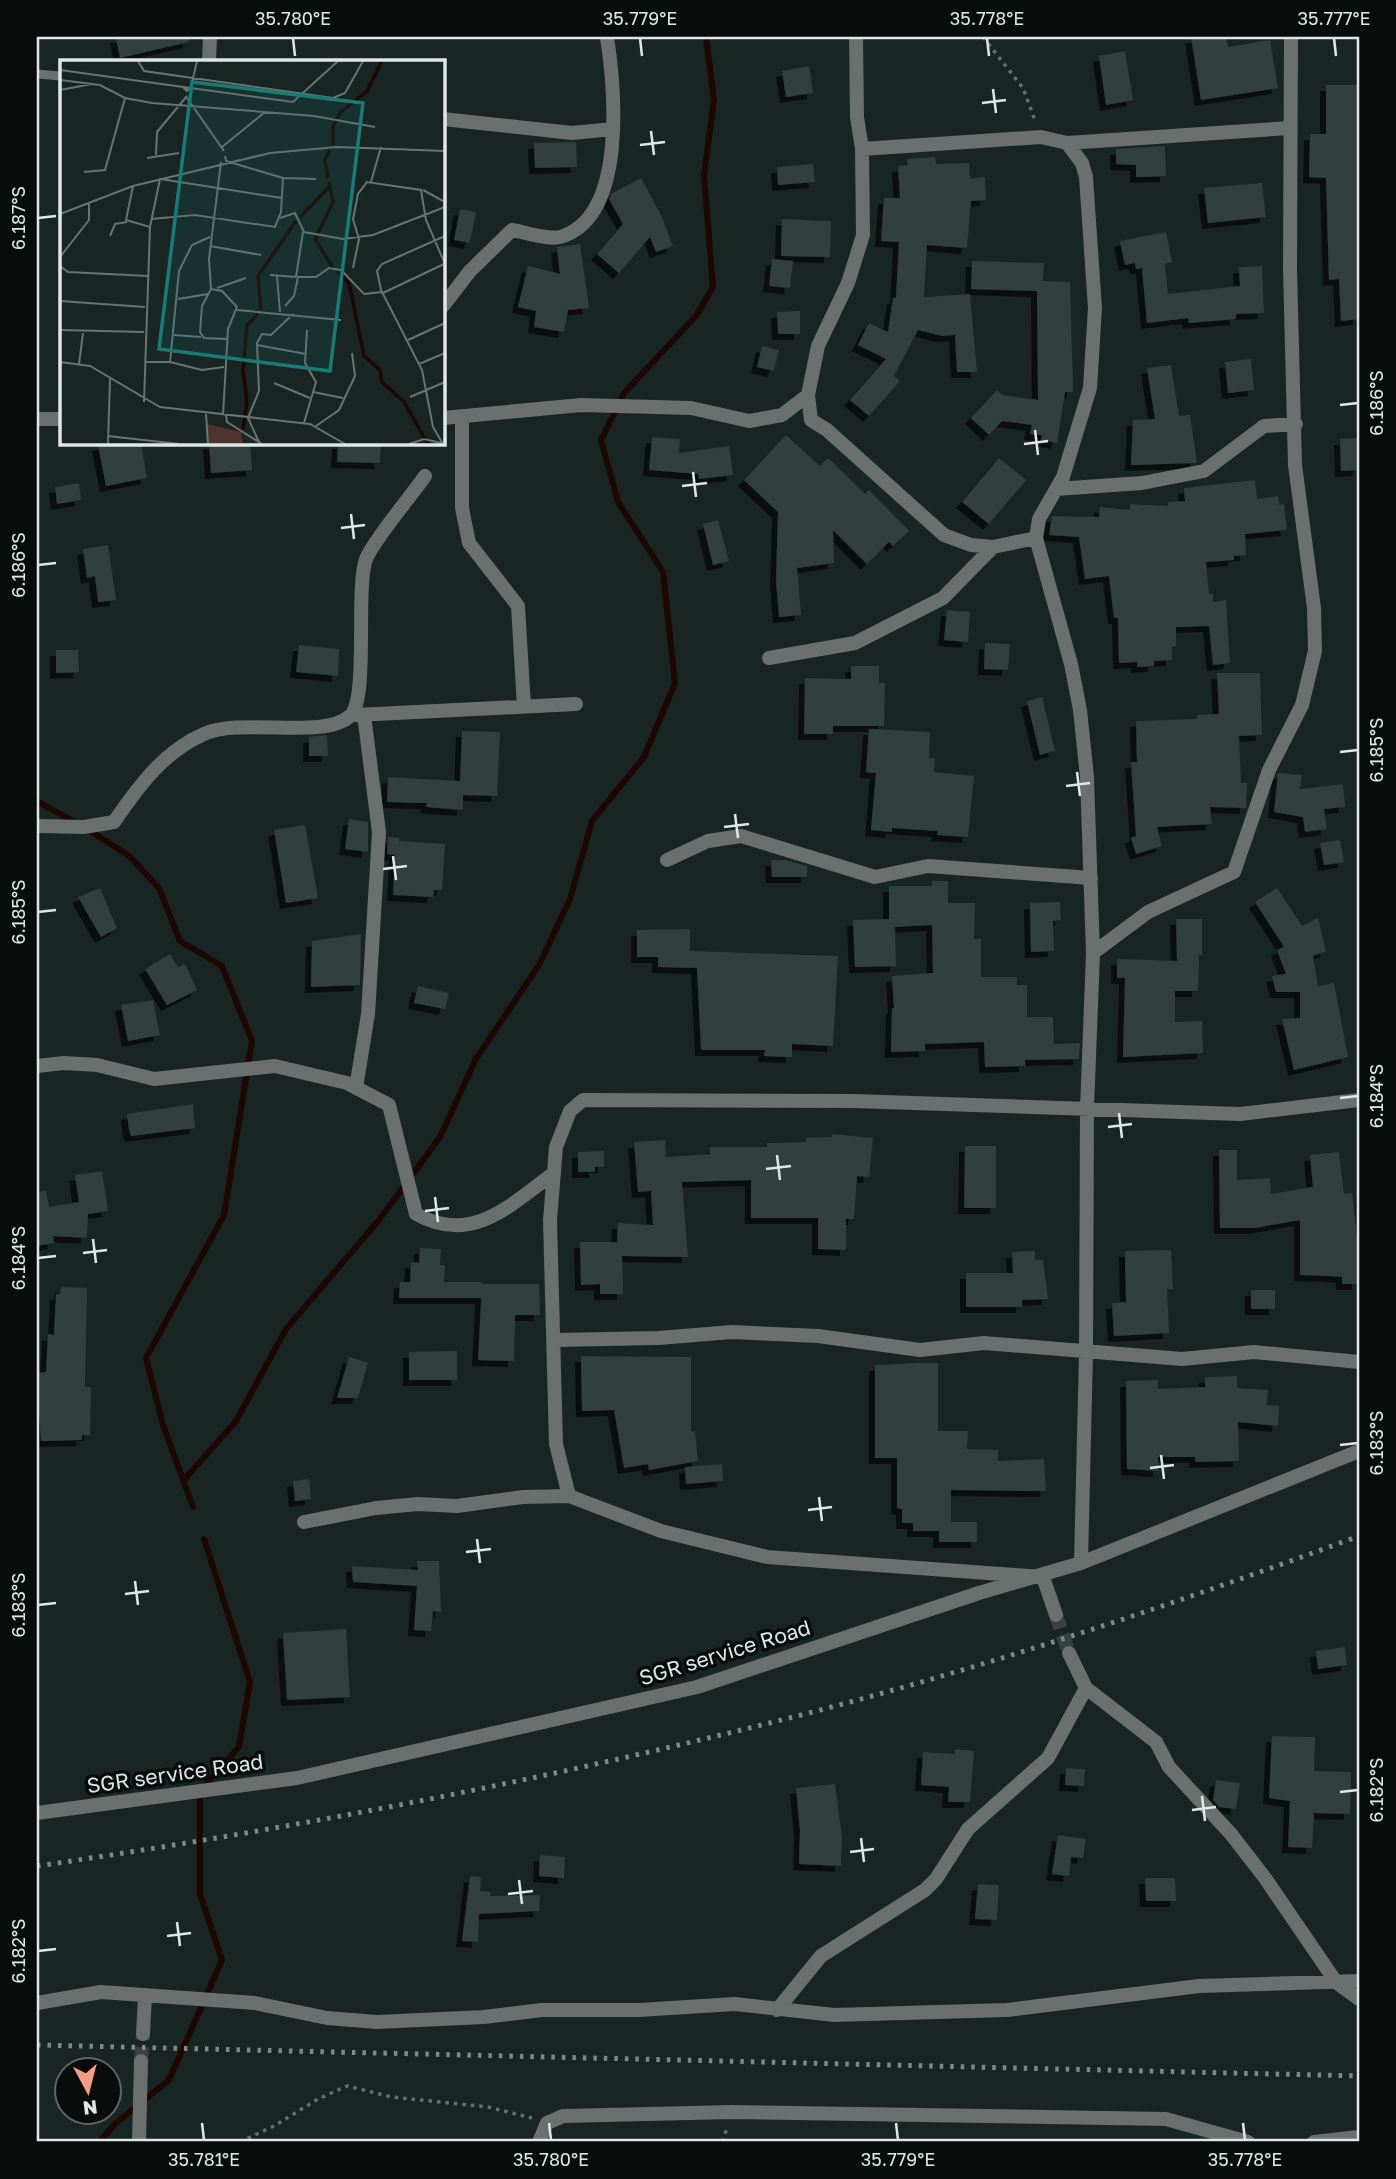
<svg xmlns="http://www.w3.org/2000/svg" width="1396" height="2179" font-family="'Golos Text',sans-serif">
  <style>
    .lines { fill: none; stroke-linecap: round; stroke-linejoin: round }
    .stream { stroke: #1d0703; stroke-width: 6 }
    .building { fill: #313f3c; filter: url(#shadow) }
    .minor-tunnel { stroke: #374240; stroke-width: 14; stroke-dasharray: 14 7; stroke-linecap: butt }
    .path { stroke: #66716f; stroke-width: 3.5; stroke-dasharray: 3.5 5; stroke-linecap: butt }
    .service { stroke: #69706e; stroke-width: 9 }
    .minor { stroke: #69706e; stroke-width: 14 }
    .rail { stroke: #7f8988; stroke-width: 5; stroke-dasharray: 3.5 7; stroke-linecap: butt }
    .ticks { fill: none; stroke: #e0e8e7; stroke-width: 2.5 }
    .labels { text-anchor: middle; stroke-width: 7; stroke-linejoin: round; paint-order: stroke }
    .street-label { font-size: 21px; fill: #e0e8e7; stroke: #080d0c }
    .inset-river { fill: none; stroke: #1d0703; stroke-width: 3.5 }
    .inset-road { fill: none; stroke: #697371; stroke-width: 2 }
    .view { fill: #197c74; fill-opacity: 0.15; stroke: #197c74; stroke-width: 3.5 }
    .inset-edge { fill: none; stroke: #e0e8e7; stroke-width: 3.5 }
    .neatline { fill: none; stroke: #e0e8e7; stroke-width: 2.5 }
    .ticks-label { font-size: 18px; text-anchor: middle; fill: #e0e8e7 }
  </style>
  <defs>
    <filter id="shadow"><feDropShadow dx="-6" dy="6" stdDeviation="0" flood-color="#0009"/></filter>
  </defs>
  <rect width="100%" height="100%" fill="#192523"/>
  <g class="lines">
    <!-- stream -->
    <path class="stream" d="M37,801l41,23
      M87,829l41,26 31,33 21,53 42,25 30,75 -28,174 -78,143 17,67 30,82
      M184,1480l52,-59 50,-92 93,-109 61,-83 36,-78 63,-94 31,-66 22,-78 52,-64 31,-74 -12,-111 -45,-70 -17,-62 23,-47 72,-77 17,-29 -9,-112 10,-75 -8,-63
      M99,2142l17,-19 53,-43 53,-120 -22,-66v-103l39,-44 11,-65 -46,-143"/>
  </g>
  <!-- building -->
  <path class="building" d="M116,37h73v5l-69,16z
    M1191,37h35l2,10 42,-7 8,48 -77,12z
    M1125,51l8,49 -27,5 -7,-49z
    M809,66l4,27 -27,4 -4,-26z
    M1326,85h33v234l-18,2 -2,-42 -10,1 -3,-102 -17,-1 1,-43h16z
    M576,142l1,25 -42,1 -1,-25z
    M1165,146l1,30 -30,1v-12l-20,-1v-15z
    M935,157l1,7 33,-1 1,16 15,-2 1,23 -15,1 -4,47 -40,-3 -3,52 46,-3 7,78h-20l-2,-37 -13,1 -24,-6 -24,46 6,5 -31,35 -19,-16 36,-41 -28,-14 11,-22 19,9 5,-34h3l3,-56 -18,-1 3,-43h16l-2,-32 10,-1 -1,-6z
    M813,164l2,18 -37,3 -1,-18z
    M641,178l21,39 11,29 -17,6 -6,-15 -31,36 -22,-19 26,-30 -14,-25 2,-5z
    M1262,183l4,34 -58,6 -4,-35z
    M460,209l16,3 -6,31 -16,-3z
    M782,219l49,2 -1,36 -49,-1z
    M1166,232l6,30 -7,2 3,30 72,-8 -1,-19 23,-1 2,47 -28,1v5l-47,4 -1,-5 -41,5 -5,-55 -6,1 -1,-6 -10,2 -5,-24z
    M580,244l9,64 -21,2 -4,22 -30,-5 2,-16 -18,-4 10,-41 32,8 -3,-27z
    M772,259l21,2 -3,27 -21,-2z
    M972,261l72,2 -1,18 27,1 3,110h-8l-8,51 -16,-3 1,-5 -12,-1 2,-9 -30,-4 -13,14 -18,-17 26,-28 5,5 36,5 -1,-109 -66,-2z
    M800,311v23h-22l-1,-22z
    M762,346l17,4 -5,21 -17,-4z
    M1251,359l3,31 -26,3 -3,-31z
    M1171,365l8,51 11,-1 7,48 -66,2 2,-45 22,-1 -8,-51z
    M786,435l34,31 8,-8 37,36 4,-4 40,41 -16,15 -4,-4 -22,22 -34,-34 1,33 -37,5 4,47 -22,2 -3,-37 2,-68 -34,-32z
    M652,437l28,2 -1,14 50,-7 4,29 -34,4 -1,-5 -49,-4z
    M1359,438v32l-18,1 -1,-32z
    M109,443h32l6,35 -41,8 -8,-41z
    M209,443h41l2,27 -41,3z
    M338,443h43l-1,20 -43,-1z
    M999,458l27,22 -37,44 -27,-22z
    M1255,480l2,19 21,-3 1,9 5,-1 3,26 -42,4 1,21 -12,1v4l-28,2 3,32h4v8l13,-2 4,63 -17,2 -4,-39 -33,1v19l-4,1v13l-18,1v5l-17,1v-5l-18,1 -1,-45h-4l-5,-42 -24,3 -6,-42 -30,-2 3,-19 47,1 1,-10 30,3v-6l38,2v-4l17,-1 -1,-13z
    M79,483l2,17 -24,4 -2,-17z
    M718,520l11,41 -16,4 -10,-41z
    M108,545l8,55 -18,2 -3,-26 -8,2 -4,-29z
    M947,610l23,2 -2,30 -24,-2z
    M985,643l25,1 -2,26 -24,-1z
    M299,645l40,4 -1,27 -42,-4z
    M56,650h22l1,22 -23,1z
    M851,666h28v17h6l-1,43h-51v8h-29l1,-56 46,1z
    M1217,673h43l2,62 -23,1 2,47h6l-1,25 -36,-1 2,17 -55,3 5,19 -26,8 -5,-16 5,-2 -5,-74h6l-1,-41 61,-2v-4l22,-1z
    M1042,697l13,54 -15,4 -13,-54z
    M869,729l61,3 -1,26h6l-1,14 40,4 -6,61 -31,-2 1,-4 -46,-3v4l-21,-2 5,-57 -10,-1z
    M462,731l38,1 -3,64 -34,-1v15l-37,-3 1,-4 -40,-1 1,-25 72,4z
    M327,735l1,21h-19v-19z
    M1278,773l24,2 -2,14 43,-5 2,23 -21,2 3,20 -22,3 -2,-15 -29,-5z
    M349,819l19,3v30l-23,-3z
    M305,825l13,73 -32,5 -12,-73z
    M388,837l12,1 -1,3 46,3 -3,46h-8l-1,7 -40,-2 2,-40 -8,-1z
    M1340,840l4,22 -20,3 -4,-22z
    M771,860h14l22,6v11h-35z
    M932,881h16v22h27l-1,36h7v38h36v8h10v32h26l1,27 26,-1 -1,16 -54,1v6l-40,1 -1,-25 -59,2v7l-34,1 1,-44h2l-2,-32 41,-3 -1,-48 -37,2 1,39 -41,1 -2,-47 36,-1v-33h43z
    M100,888l17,40 -16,9 -23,-40z
    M1277,888l25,38 16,-8 8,33 -13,5 5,30 16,-3 14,74 -54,13 -12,-51 18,-1v-26h-24l-4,-16 14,-2 -9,-24 7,-3 -29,-45z
    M1060,902l1,18 -8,1 1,30 -23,1 -1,-49z
    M1176,919h26v36h-3l-1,36h-23v31l27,-1 1,32 -80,4 2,-79h-8v-19l60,2z
    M690,929v22l148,5 -5,90 -41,-2v13l-28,-1 1,-6h-64l-4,-82 -39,-1v-10h-21v-27z
    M361,934l-1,51 -49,2 1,-46z
    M170,954l8,13 7,-3 12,26 -30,15 -22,-36z
    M418,986l31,7 -4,16 -31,-6z
    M153,1000l7,35 -32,6 -7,-36z
    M193,1104l2,24 -64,8 -2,-6 -2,-16z
    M832,1134l41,4 -4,39 -12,-1 -3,43h-8v31l-28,-1v-31h-67v-38l-69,2 6,75 -66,-1 1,38h-23v-10l-19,1 -1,-43h37l1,-19 35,2 -2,-34 -13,1 -4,-50 31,-2 1,17 44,-3v-7h57v-4l39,-1v-4l26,-1z
    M965,1146h31v62h-32z
    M1219,1150h18v30l33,-2 1,16 42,-7 -3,-32 29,-3 5,42 8,-1 6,54v37h-16v-7l-12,-1 -30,-1v-55l-45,8h-35z
    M604,1151v16h-9v5h-17v-20z
    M102,1171l6,40 -20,3 -1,24 -34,-2 1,7 -17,3v-54l9,-1 3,16 30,-5 -4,-27z
    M420,1248l21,1 -1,16h5l-1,17h38v16h-83l1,-16h10l1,-20 8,1z
    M1171,1250l2,39h-6l2,44 -55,3 -2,-33 14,-1 -1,-51z
    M1035,1251v9h8l5,39 -26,1v7h-56v-34h47l-1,-21z
    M482,1284h57l1,31h-25l-1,46 -36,-1z
    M61,1287l26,1 -2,99h6l-1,48h-8v5l-41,1 -4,-68 9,-1 2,-38 6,1 2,-41h4z
    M1251,1290h24v19h-24z
    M457,1351v29h-48v-28z
    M581,1356l110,1v75l4,-1 3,30 -49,9 -1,-6 -24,4 -10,-58 -32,1z
    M349,1357l19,6 -10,35h-21z
    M918,1363h20v68h30l-1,18 31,1v11l46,-2 2,32 -95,-1v32h26v20h-38v-11h-26v-8h-11v-14l-5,-1v-50h-22v-93z
    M1237,1376v12l31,2 -1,15 12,1 -1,20 -40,-4 1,39 -44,1v-5h-37l1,14 -32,-2 -1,-88 32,-1v9l47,-2v-10z
    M722,1464l1,17 -37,3 -1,-17z
    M309,1479l2,20 -16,2 -2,-20z
    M417,1561h22l2,51 -8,-1 -2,20 -17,-1 3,-44 -64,-4 -1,-16 66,4z
    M346,1629l4,68 -63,3 -4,-67z
    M1345,1647l2,18 -29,4 -2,-18z
    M1272,1736l43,1 -1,34 37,1 -1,42 -36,-1 -2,35 -24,-1 2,-46 -21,-3z
    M955,1749l19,2 -4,51h-22l1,-15 -28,-2 2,-33 32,2z
    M1066,1768l19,1 -1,17 -19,-1z
    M1216,1780l24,3 -4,26 -17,-2 -6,-7z
    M835,1784l7,54 -1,28 -42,-2 1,-33 -4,-43z
    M1058,1835l28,4 -3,19 -12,-1 -2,19 -17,-2z
    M540,1855l25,2 -1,21 -25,-2z
    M470,1876l11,1 -1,14 11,1 -1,4 50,-1 -1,16 -60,3 -1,28 -16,-1z
    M1145,1878h30l1,23h-30z
    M978,1884l21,1 -2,35 -22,-1z"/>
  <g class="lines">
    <!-- minor-tunnel -->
    <path class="minor-tunnel" d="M1056,1615l13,38
      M141,2061l2,-27"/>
    <!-- path -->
    <path class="path" d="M983,37l40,51 12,32
      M240,2142l34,-16 44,-27 29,-13 45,11 96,10 44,11
      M723,2142l4,-15"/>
    <!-- service -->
    <path class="service" d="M37,74l24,2"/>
    <!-- minor -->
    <path class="minor" d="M856,37l1,80 5,32 1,86 -15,48 -30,63 -10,49 3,25 16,10 117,105 27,10 22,2 43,-9
      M209,61l1,-24
      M443,119l129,14 41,-4
      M1067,143l223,-15
      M862,149l179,-12 26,6 15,20 4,14 9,131 -5,80 -27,89 -24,42 -3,19 35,126 9,46 7,67 6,176 -6,156 -1,244 -5,210
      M443,306l27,-35 42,-41c13,2 35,10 48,7 67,-19 55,-147 47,-200
      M443,418l138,-13 110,3 58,13 33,-6 26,-20
      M462,418v90l7,35 49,63 6,101
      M37,419h24
      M1056,489l86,-6 62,-12 60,-45 32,-2
      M769,658l86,-15 88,-45 50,-51
      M356,715l220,-11
      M37,826l47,1 30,-5c24,-35 50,-71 90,-88 37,-17 120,6 146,-18 19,-17 5,-125 16,-157 7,-18 46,-64 59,-83
      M667,860l41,-19 33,-5 134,41 53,-11 163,12
      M1093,953l55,-41 86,-40 35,-102 33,-65 13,-54 -1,-43 -19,-143 -5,-196 1,-232
      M37,1066l27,-3 33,2 57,14 121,-13 72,17 42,22 27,109c56,31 93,-8 138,-41
      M356,1088l12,-74 11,-182 -15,-117
      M555,1340l103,-2 74,-6 86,4 102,14 64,-7 198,16 72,-7 105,10
      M569,1496l-13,-52 -6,-224 6,-73 14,-36 13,-11 271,1 386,13 119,-14
      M304,1522l72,-14 42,-4 39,2 66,-9 46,-1 92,35 106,26 276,20 13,38
      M1069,1653l17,35 70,54 13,25 62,67 34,44 71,104 23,17
      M37,1813l260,-35 400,-91 282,-94 102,-30 278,-112
      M37,2003l64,-11 154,11 72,15 50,4 107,-5 58,-7h97l96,-6 99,11 173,-5 192,-24 160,-5
      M777,2010l44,-54 104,-66 11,-11 32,-50 80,-71 38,-70
      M143,2034l2,-39
      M139,2142l2,-81
      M539,2142l8,-19 16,-7 169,-4 434,7 82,23
      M1314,2142l45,-5"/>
    <!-- rail -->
    <path class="rail" d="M37,1866c256,-37 509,-86 760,-150 191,-49 378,-112 562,-180
      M37,2045l1322,31"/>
  </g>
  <!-- ticks -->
  <path class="ticks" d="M293,38l2,18M640,38l2,18M987,38l2,18M1334,38l2,18M993,89l3,24M982,103l24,-3M651,131l3,24M640,145l25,-3M38,218l18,-2M1340,405l18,-2M1035,430l3,25M1024,444l24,-3M693,472l3,25M682,486l25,-3M351,514l3,25M341,528l24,-3M38,565l18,-2M1340,752l18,-2M1077,772l3,24M1066,786l24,-3M735,814l3,24M724,827l25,-3M393,856l3,24M383,869l24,-3M38,912l18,-2M1340,1098l18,-2M1119,1113l3,25M1108,1127l24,-3M777,1155l3,25M766,1169l25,-3M435,1197l3,25M425,1211l24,-3M93,1239l3,24M83,1253l24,-3M38,1258l18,-2M1340,1445l18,-2M1161,1455l3,24M1150,1468l24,-3M819,1497l3,24M808,1510l24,-3M477,1539l3,24M466,1552l25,-3M135,1581l3,24M125,1594l24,-3M38,1605l18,-2M1340,1792l18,-2M1202,1796l3,25M1192,1810l24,-3M861,1838l3,24M850,1852l24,-3M519,1880l3,24M508,1894l25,-3M177,1922l3,24M167,1936l24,-3M38,1951l18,-2M202,2123l2,17M549,2123l2,17M896,2123l2,17M1243,2123l2,17"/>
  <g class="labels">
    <!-- street labels -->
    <g class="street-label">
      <text transform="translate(725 1653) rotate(-17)" y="7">SGR service Road</text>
      <text transform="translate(175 1774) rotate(-8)" y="7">SGR service Road</text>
    </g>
  </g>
  <!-- overview -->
  <g transform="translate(60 60)">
    <rect width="385" height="385" fill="#192523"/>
    <path d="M147,364l34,8 2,12h-33l-4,-5z" fill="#4e342c"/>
    <path class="inset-river" d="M273,85v-19l8,-14 26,-21 15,-30M268,118l-3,-18 5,-10M269,122l4,20 -18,37 18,29M240,157l30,-31M277,211l12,12 15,73 16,14 2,12 22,20 24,42M201,250l-3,-34 38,-55M183,369l4,-28 -4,-30 4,-46 11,-11"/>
    <path class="inset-road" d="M78,1l6,10 189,27 12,-5 18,-32M0,10l233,32 45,-41M0,20l40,5 25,13 27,5 162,13 61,11M123,27l4,4 4,-4 6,-26M0,30l32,-6M127,38l37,53M162,87l43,-35M96,95l1,-23 30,-36M165,96l1,5 57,17 33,1M87,98l32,-5M161,102l-12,97 2,30 -9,17 -2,26 4,6 23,1M24,112l21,-2 20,-72M311,122l10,-35M73,126l-7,34 24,7M363,130l22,12M0,154l73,-28 137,-33 67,-6 108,4M220,158l15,-5 9,19 39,7 30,-4 72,-28M91,159l44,-4 80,12 6,-15 2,-34M50,176l5,-12 12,-2M150,186l51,9M0,197l29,-37v-18M0,206l8,6 80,4M293,208l6,-29 -6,-20 5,-25 9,-12 54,8 5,30 19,44M210,215l26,2M217,216l3,36M236,217l7,-45M157,228l29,-10M151,229l11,2 15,16 -9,22 -5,86M323,233l61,-29M118,239l30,-5M0,241l85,6M225,246l9,-10 4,-19h18l13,-9 12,2 23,24 18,-2M177,250l104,10M0,270l84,2M114,275l27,2M348,280l37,-17M197,285l49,9M0,302l30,4 70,41 150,17 35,20M85,302h25l32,8 22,-3M110,302l9,-91 13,-26 18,-8M19,304l4,-31M359,304l26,-11M214,323l36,15M253,332l30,6M350,337l35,-15M84,342l6,-175 10,-48 122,19M146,354l2,30M166,355l1,7 35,22M244,363l12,-41 -11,-19 2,-33M256,366l23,-16 16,-34 -3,-23M48,376l71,8M199,382l-11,-24 11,-27 -2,-48 5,-9 9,1 22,-21M48,384l2,-65M349,384l15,-5 17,4M383,384l-10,-17 -11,-57 -41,-80 -4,-19 5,-7 63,-28"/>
    <path class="view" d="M132,22l171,21 -33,268 -171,-22z"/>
    <rect width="385" height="385" class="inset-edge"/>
  </g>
  <!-- border -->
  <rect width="1396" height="2179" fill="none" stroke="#080d0c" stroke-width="77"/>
  <!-- north arrow -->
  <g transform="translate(88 2091) rotate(173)"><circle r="33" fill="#080d0c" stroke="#5e6564" stroke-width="2"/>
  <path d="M0-5L12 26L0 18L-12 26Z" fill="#f49e87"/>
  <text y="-10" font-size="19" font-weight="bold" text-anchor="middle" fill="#e0e8e7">N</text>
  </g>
  <rect x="38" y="38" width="1320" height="2102" class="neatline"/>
  <g class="ticks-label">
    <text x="293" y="25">35.780°E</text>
    <text x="640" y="25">35.779°E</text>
    <text x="987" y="25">35.778°E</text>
    <text x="1334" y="25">35.777°E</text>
    <text transform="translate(19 218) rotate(-90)" y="6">6.187°S</text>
    <text transform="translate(1377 403) rotate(-90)" y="6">6.186°S</text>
    <text transform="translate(19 565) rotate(-90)" y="6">6.186°S</text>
    <text transform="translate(1377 750) rotate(-90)" y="6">6.185°S</text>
    <text transform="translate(19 912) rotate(-90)" y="6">6.185°S</text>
    <text transform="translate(1377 1096) rotate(-90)" y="6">6.184°S</text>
    <text transform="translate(19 1258) rotate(-90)" y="6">6.184°S</text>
    <text transform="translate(1377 1443) rotate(-90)" y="6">6.183°S</text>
    <text transform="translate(19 1605) rotate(-90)" y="6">6.183°S</text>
    <text transform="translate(1377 1790) rotate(-90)" y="6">6.182°S</text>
    <text transform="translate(19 1951) rotate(-90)" y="6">6.182°S</text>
    <text x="204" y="2166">35.781°E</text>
    <text x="551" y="2166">35.780°E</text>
    <text x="898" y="2166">35.779°E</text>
    <text x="1245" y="2166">35.778°E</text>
  </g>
</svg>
